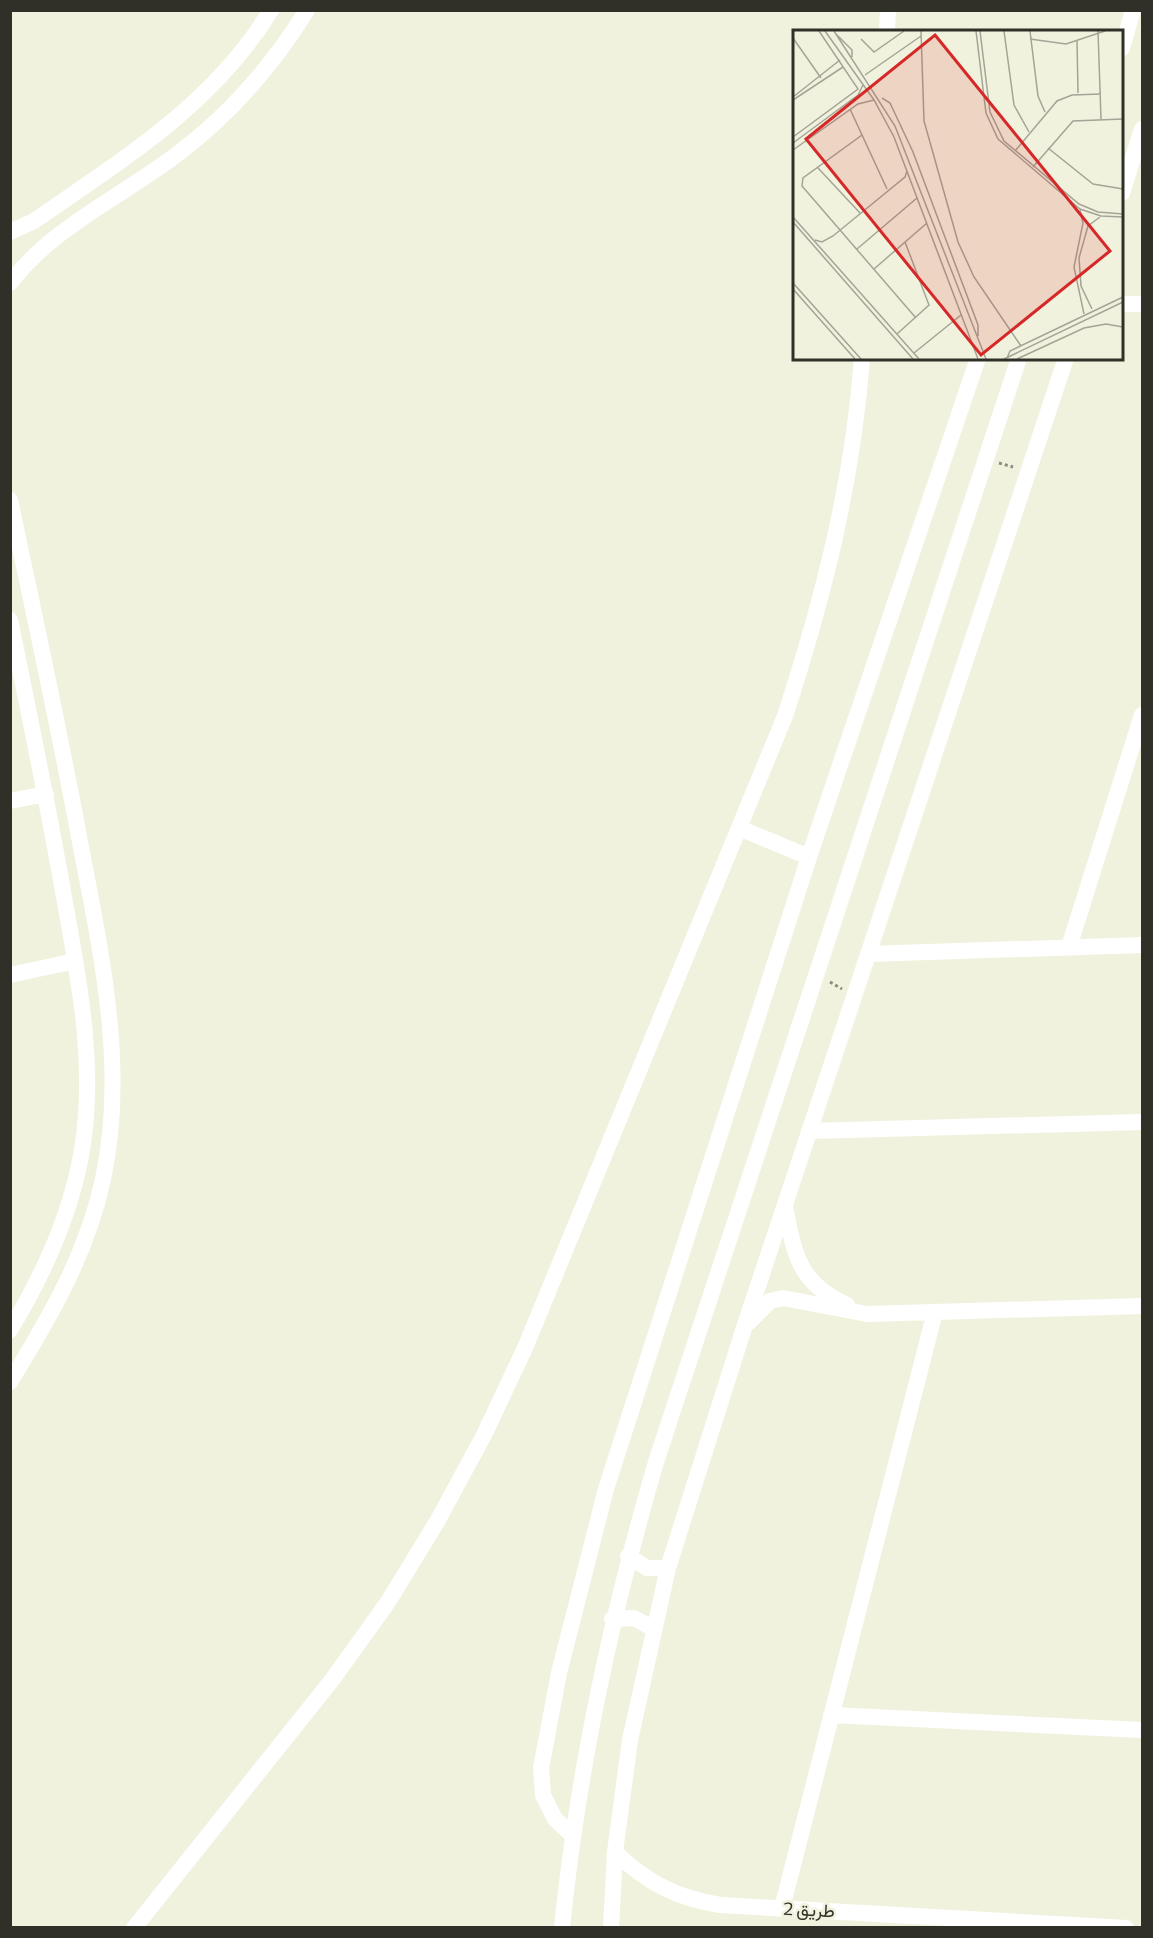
<svg xmlns="http://www.w3.org/2000/svg" width="1153" height="1938" font-family="Commissioner,Vazirmatn,sans-serif">
  <style>
    .lines { fill: none; stroke-linecap: round; stroke-linejoin: round }
    .path { stroke: #8a8b7e; stroke-width: 3; stroke-dasharray: 3 3; stroke-linecap: butt }
    .minor { stroke: #fff; stroke-width: 16 }
    .labels { text-anchor: middle; stroke-width: 5; stroke-linejoin: round; paint-order: stroke }
    .street-label { font-size: 18px; fill: #303029; stroke: #f1f2de }
    .inset-road { fill: none; stroke: #a4a496; stroke-width: 1.5 }
    .view { fill: #d62828; fill-opacity: 0.15; stroke: #d62828; stroke-width: 3 }
    .inset-edge { fill: none; stroke: #303029; stroke-width: 3 }
  </style>
  <rect width="100%" height="100%" fill="#f1f2de"/>
  <g class="lines">
    <!-- path -->
    <path class="path" d="M999,463l14,4
      M830,982l12,7"/>
    <!-- minor -->
    <path class="minor" d="M887,32l1,-22
      M1122,48l11,-38
      M1122,193l20,-64
      M10,232l24,-11c88,-61 180,-117 237,-211
      M10,283c41,-54 108,-85 162,-125 55,-40 99,-90 135,-148
      M1122,304h20
      M10,500c24,114 49,228 70,342 21,111 47,225 23,337 -16,75 -53,138 -93,203
      M10,620c19,93 38,185 54,277 15,84 32,167 18,253 -11,65 -38,124 -72,180
      M10,801l36,-7
      M739,828l70,29
      M1069,947l73,-232
      M868,954l274,-9
      M10,975l65,-14
      M809,1131l333,-9
      M785,1206c9,48 14,78 62,99
      M749,1322l21,-21 13,-3 84,16 275,-8
      M628,1556l19,12h21
      M612,1619l22,-1 20,11
      M831,1715l311,15
      M571,1834l-16,-15 -12,-24 -2,-27 18,-95 47,-184 203,-632 169,-499
      M615,1852c32,31 62,46 105,53l406,23
      M782,1908l153,-596
      M134,1928l198,-248 56,-78 50,-82 46,-85 41,-87 260,-632c38,-117 68,-234 77,-358
      M562,1928c16,-161 49,-312 94,-466l363,-1104
      M611,1928l4,-76 15,-112 38,-172 76,-240 322,-970"/>
  </g>
  <g class="labels">
    <!-- street labels -->
    <g class="street-label">
      <text transform="translate(809 1910) rotate(3)" y="6">طريق 2</text>
    </g>
  </g>
  <!-- overview -->
  <g transform="translate(793 30)">
    <rect width="330" height="330" fill="#f1f2de"/>
    <path class="inset-road" d="M32,1l49,69 20,37 84,222M41,1l61,95 91,233M128,1l3,90 34,121 16,35 47,69M183,1l10,82 12,26 82,70 21,7 22,1M187,1l10,81 14,29 75,63 19,8 25,2M211,1l10,74 15,27M237,1l8,65 7,16M305,1l3,88M43,4l16,16v7M0,8l28,40M68,9l13,13 30,-21M237,9l36,5 39,-13M284,11l1,52M72,45l56,-39M0,67l47,-37M89,68l8,5 23,49 65,173v11M0,70l50,-33M57,79l37,80M69,105l-59,43 -1,8 114,132M0,107l65,-48 -39,-58M0,113l65,-48 5,-10M255,118l45,36 30,5M0,120l65,-46 16,-4M222,121l42,-50 15,-6 29,-1M240,137l40,-46 50,-2M25,138l42,45M287,180l3,13 -9,44 10,47M0,187l126,142M0,192l120,137M22,210l7,2 11,-6 72,-59 2,-6M64,219l60,-51M81,239l53,-46M0,253l68,76M0,259l62,70M299,279l-11,-23 -2,-28 9,-32 12,-9M104,304l32,-29 -24,-63M121,323l47,-38M214,328l3,-7 113,-54M211,329l119,-57M224,329l67,-31 22,-4 17,3"/>
    <path class="view" d="M142,5l175,216 -129,104 -175,-216z"/>
    <rect width="330" height="330" class="inset-edge"/>
  </g>
  <!-- border -->
  <rect width="1153" height="1938" fill="none" stroke="#303029" stroke-width="24"/>
</svg>
